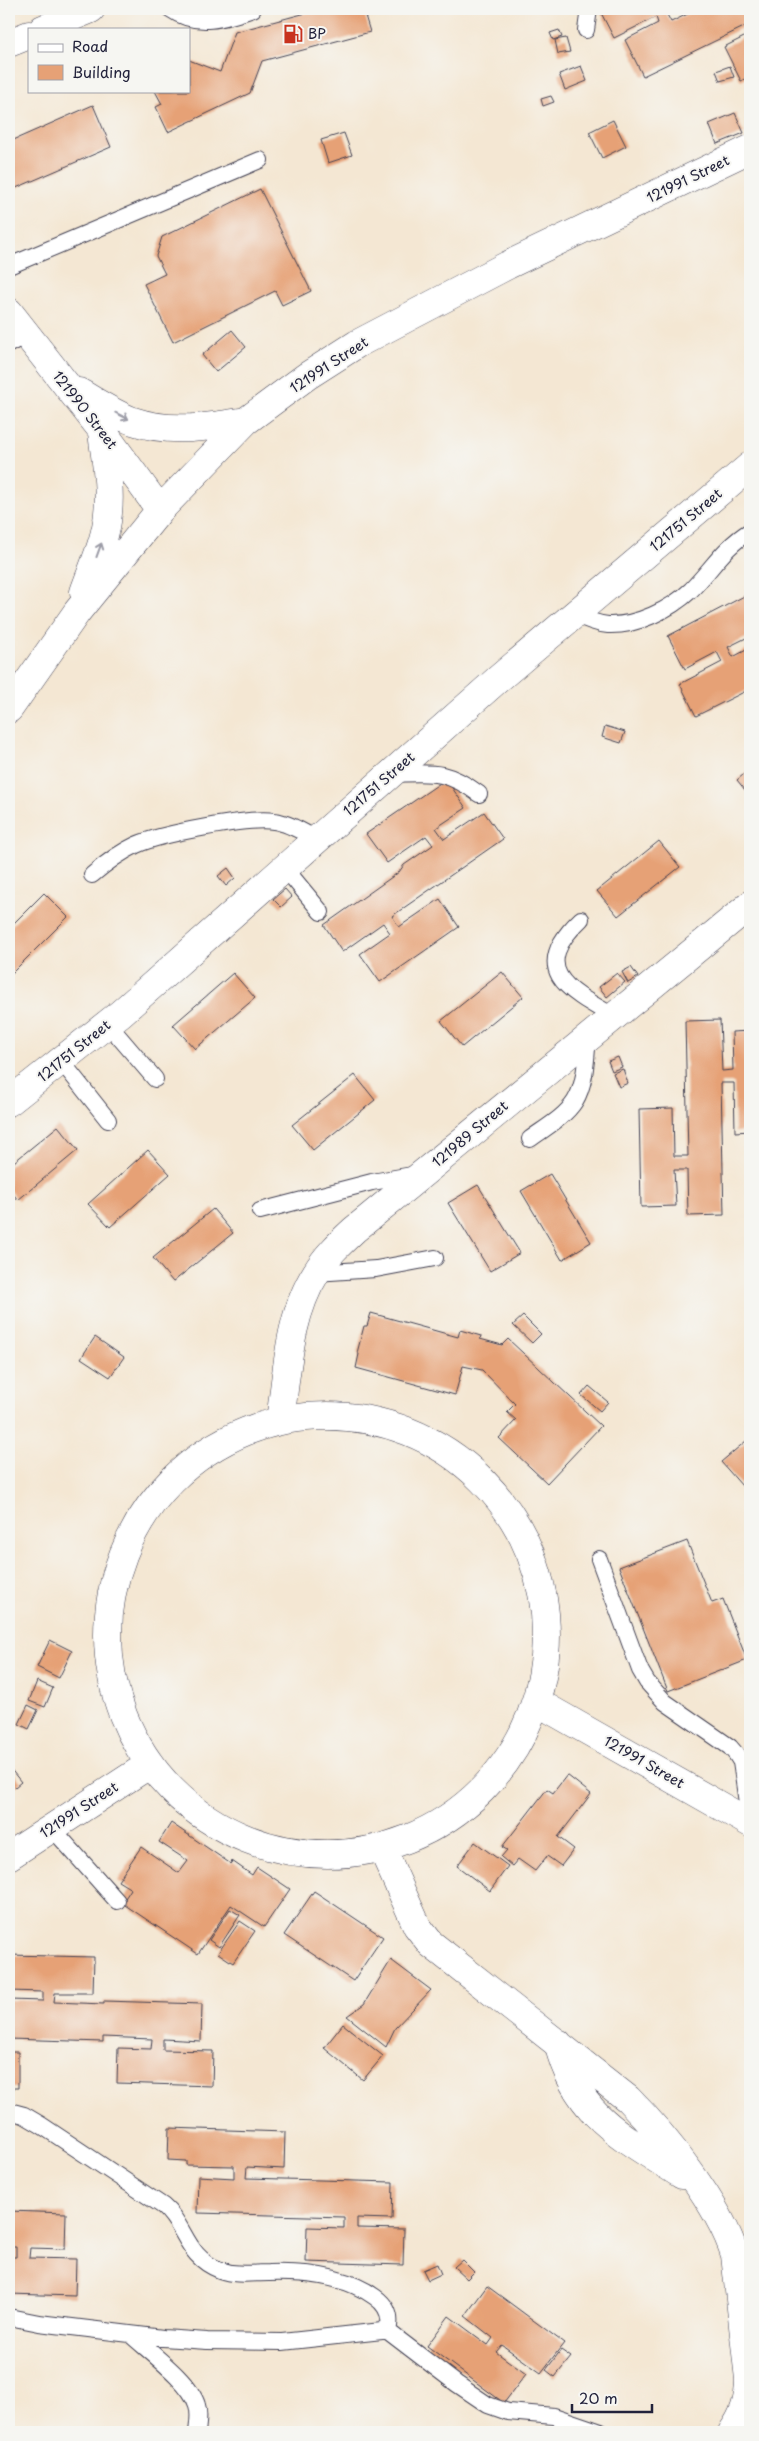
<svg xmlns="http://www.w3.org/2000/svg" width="759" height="2441" font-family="'Playpen Sans',sans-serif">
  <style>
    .building { fill: #e6a176 }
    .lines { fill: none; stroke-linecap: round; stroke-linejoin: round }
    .service-casing { stroke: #424052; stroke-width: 18 }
    .minor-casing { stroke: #424052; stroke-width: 29 }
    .tertiary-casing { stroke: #424052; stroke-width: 29 }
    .service { stroke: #fff; stroke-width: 16 }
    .minor { stroke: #fff; stroke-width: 28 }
    .tertiary { stroke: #fff; stroke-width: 28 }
    .oneway { stroke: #9c9ca7 }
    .labels { text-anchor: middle; stroke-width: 4; stroke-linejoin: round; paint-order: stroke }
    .poi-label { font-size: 14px; fill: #22223b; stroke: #f6f6f2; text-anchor: start }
    .street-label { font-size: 14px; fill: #22223b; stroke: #f6f6f2 }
  </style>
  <rect width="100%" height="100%" fill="#f6f6f2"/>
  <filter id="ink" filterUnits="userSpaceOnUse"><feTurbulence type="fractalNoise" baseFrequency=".02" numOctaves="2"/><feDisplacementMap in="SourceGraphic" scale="10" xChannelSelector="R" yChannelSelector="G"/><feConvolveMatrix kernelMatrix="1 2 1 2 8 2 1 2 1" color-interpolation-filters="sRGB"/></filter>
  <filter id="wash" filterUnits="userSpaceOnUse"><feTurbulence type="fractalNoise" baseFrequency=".0096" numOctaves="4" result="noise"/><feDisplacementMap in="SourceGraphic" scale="20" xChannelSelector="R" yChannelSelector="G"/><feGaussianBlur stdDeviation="1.12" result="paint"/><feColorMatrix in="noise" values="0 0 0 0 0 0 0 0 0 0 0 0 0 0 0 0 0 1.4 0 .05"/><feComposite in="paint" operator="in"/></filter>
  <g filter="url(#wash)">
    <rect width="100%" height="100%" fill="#f4e7d3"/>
    <g id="blocks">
      <!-- building -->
      <path class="building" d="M321,9h42l7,23 -108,29 -12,32 -82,39 -12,-25 6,-3 -7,-13h34v-31l31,12 15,-40z
        M599,9h65l7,13 27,-13h52v15l-107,52 -18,-36 33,-17 -2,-6 -42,21z
        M559,30l3,7 -9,3 -3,-7z
        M750,34v42l-9,5 -17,-34z
        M566,38l4,14 -12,2 -3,-14z
        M581,66l6,15 -22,9 -6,-16z
        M730,66l4,11 -14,4 -4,-10z
        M551,96l3,6 -11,4 -2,-7z
        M93,105l18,42 -102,44v-49z
        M735,113l9,20 -27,11 -8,-20z
        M613,120l13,26 -24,12 -13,-26z
        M344,133l8,22 -24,8 -7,-23z
        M260,189l51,102 -29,14 -7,-14 -102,51 -29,-58 21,-10 -9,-18 6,-19z
        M232,330l14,17 -30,25 -14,-17z
        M750,538v17l-7,-13z
        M750,593v43l-22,11 5,10 17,-9v41l-54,27 -16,-32 42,-22 -5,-10 -32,17 -17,-33z
        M605,726l20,6 -4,11 -19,-6z
        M750,769v27l-13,-16z
        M446,779l20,29 -30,20 8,11 40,-27 19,27 -111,77 7,11 41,-28 19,28 -79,55 -20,-28 30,-21 -7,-10 -41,29 -18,-27 75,-53 5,-7 29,-20 -7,-9 -39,27 -21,-29z
        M659,841l21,26 -62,49 -21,-25z
        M228,868l7,10 -9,8 -8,-10z
        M285,889l7,8 -11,10 -8,-8z
        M44,893l24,24 -56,56 -3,-3v-42z
        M631,967l7,10 -10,6 -6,-11z
        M502,972l21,25 -61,50 -21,-26z
        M233,973l22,25 -60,51 -22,-24z
        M617,973l8,9 -18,15 -8,-10z
        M720,1020l2,51 11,-1 -1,-38 18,-1v100l-15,1 -1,-49h-13l3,132 -36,1 -1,-46h-13l2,36 -35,1 -2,-98 34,-1 1,48h14l-3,-135z
        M618,1057l4,10 -10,4 -4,-10z
        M623,1069l5,14 -9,4 -6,-14z
        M355,1075l20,25 -62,50 -21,-25z
        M58,1126l20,24 -60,50 -9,-11v-23z
        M148,1150l22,24 -60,53 -22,-23z
        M550,1174l41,68 -29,18 -41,-69z
        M478,1185l42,68 -30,18 -42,-68z
        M213,1209l20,24 -60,49 -20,-24z
        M371,1313l87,24 2,-7 21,6 -1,3 22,6 6,-6 93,87 -54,57 -48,-45 17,-18 -9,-8 8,-8 -33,-34 -19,-4 -8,29 -99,-27 3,-14 -2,-1 7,-27h3z
        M523,1316l18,18 -9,9 -19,-18z
        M95,1337l29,20 -14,20 -29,-19z
        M589,1386l19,16 -8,9 -19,-16z
        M746,1441l4,5v49l-29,-33z
        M687,1541l25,62 11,-4 24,61 -79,31 -49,-124z
        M50,1640l22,11 -13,27 -22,-11z
        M37,1681l16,7 -8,19 -16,-6z
        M28,1705l10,5 -9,19 -10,-5z
        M9,1767l12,15 -12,10z
        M567,1775l24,19 -33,43 16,12 -13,17 -14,-10 -12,15 -17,-12 -6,7 -11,-9 6,-7 -5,-3 45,-58 6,4z
        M171,1823l60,41 1,-3 20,14 5,-8 33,22 -26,38 -33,-22 -33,49 -76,-51 9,-14 -13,-8 23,-34 38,26 9,-12 -29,-19z
        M475,1842l33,24 -18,25 -33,-25z
        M314,1891l69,46 -30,44 -69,-46z
        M230,1909l10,6 -21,32 -10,-7z
        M240,1921l15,10 -22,32 -15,-10z
        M9,1955l85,2 -1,36h-38l-1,9 50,2v-3l98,3 -1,37 -38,-2v11l50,1 -1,35 -95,-3 1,-35 33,1 1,-10 -49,-2v5l-94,-3v-39l34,1v-9l-34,-1z
        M391,1960l40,30 -36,38 -9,19 -39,-31 17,-12z
        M343,2024l40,32 -20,24 -39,-32z
        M9,2052h9v36h-9z
        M169,2128l116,4 -1,37 -37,-2 -1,11 147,4 -1,37 -35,-1v10l47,1 -1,36 -97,-3 1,-35 37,1v-11l-147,-4 1,-37 36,2v-12l-48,-1v-4l-18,-1z
        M9,2211l57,2 -1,36 -35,-1 -1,10 47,1 -1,37 -66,-2v-37h7v-10h-7z
        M462,2260l12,12 -7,7 -13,-12z
        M437,2264l4,10 -13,6 -5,-10z
        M487,2286l77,57 -23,30 -39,-28 -6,7 30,22 -22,29 -77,-57 22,-30 39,29 5,-7 -28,-22z
        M561,2350l10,7 -16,20 -9,-7z"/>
    </g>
  </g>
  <g filter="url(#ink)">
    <use href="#blocks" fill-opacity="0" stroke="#424052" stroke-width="1"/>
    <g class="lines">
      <defs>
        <path id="service" d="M170,9c27,19 54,10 83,0
          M586,30l3,-21
          M9,266l251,-106
          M9,344l17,-9
          M575,614c10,5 21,10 33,11 28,1 62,-15 83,-35 20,-20 34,-44 59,-59
          M392,774c40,-1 54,-5 87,20
          M284,867l37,45
          M92,875c14,-12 27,-22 44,-30 24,-11 113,-28 138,-24 15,2 29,11 42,18
          M581,919c-53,50 -14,71 32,97
          M108,1024l47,55
          M62,1062l46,58
          M530,1139c15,-11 35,-22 45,-38 11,-18 11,-44 13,-65
          M260,1211l112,-29 46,-8
          M315,1273l61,-4 59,-11
          M599,1559l41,111 7,12 18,20 65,45 6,7 5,8 9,61
          M52,1828l65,73
          M9,2111l15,4 17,10 122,81c23,19 22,51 57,64 16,6 32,3 49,3 35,-1 77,3 106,24 10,7 16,17 14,29l-7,5 -100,11 -75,-1 -44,-3 -124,-15 -30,-6
          M385,2329l72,55 31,21 20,7 46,4 47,16
          M130,2334c18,17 60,47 67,71 3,9 1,18 0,27"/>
        <path id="minor" d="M9,312l92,117 59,81
          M79,392c17,10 35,22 54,29 38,13 75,6 113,0
          M84,592c9,-26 22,-52 24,-79 3,-27 -3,-55 -6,-81
          M9,709l68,-97 83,-102 86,-89 61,-45 50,-32 151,-79 242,-116
          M9,1102l112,-89 376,-333 253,-214
          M108 1635a219 219 0 1 1 438 0a219 219 0 1 1-438 0Z
          M280,1421c7,-49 9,-106 36,-148 10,-17 24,-30 38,-43l396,-325
          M537,1702l213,121
          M382,1848l35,78 14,18 197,155c37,37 92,106 107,156l14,124c0,21 -5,36 -17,53
          M9,1856l141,-92
          M558,2043c18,73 65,94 124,132"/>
        <path id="tertiary" d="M43,29l48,-20
          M9,43l20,-8"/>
      </defs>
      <!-- service casing -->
      <use href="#service" class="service-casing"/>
      <!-- minor casing -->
      <use href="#minor" class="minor-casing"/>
      <!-- tertiary casing -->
      <use href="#tertiary" class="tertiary-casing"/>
      <!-- service -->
      <use href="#service" class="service"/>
      <!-- minor -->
      <use href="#minor" class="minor"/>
      <!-- tertiary -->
      <use href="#tertiary" class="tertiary"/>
    </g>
    <!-- one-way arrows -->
    <defs><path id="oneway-shaft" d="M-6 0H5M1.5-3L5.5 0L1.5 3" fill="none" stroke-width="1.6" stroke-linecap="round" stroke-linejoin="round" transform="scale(1.25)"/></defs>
    <g class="oneway">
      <use href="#oneway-shaft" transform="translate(122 416) rotate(26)"/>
      <use href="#oneway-shaft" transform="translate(99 550) rotate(-70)"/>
    </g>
  </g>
  <!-- icons -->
  <defs>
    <symbol id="fuel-bare" viewBox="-9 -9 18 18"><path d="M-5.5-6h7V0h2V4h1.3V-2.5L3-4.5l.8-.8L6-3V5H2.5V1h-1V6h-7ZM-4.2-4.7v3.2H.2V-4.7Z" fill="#c8321e" stroke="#f6f6f2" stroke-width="2.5" paint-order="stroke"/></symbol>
  </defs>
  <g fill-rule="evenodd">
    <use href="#fuel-bare" x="279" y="20" width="28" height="28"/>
  </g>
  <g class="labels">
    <!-- poi labels -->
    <g class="poi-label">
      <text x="308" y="39">BP</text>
    </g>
    <!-- street labels -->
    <g class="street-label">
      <text transform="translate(688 179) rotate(-26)" y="5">121991 Street</text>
      <text transform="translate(329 365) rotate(-33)" y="5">121991 Street</text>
      <text transform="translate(85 410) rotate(52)" y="5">121990 Street</text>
      <text transform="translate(686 520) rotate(-40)" y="5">121751 Street</text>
      <text transform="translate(379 784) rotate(-41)" y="5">121751 Street</text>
      <text transform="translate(74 1051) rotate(-39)" y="5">121751 Street</text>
      <text transform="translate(470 1134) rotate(-40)" y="5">121989 Street</text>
      <text transform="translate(644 1762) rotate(30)" y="5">121991 Street</text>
      <text transform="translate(79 1810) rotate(-33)" y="5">121991 Street</text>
    </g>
  </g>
  <!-- margin -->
  <rect width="759" height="2441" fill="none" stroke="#f6f6f2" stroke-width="30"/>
  <!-- legend -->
  <rect x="28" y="28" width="162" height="65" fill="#f6f6f2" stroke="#a1a1a9"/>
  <rect x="38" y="44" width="25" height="8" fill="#ffffff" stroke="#a1a1a9"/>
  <text x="72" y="52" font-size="15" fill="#22223b">Road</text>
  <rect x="38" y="65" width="25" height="15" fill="#e6a176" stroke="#a1a1a9"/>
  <text x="72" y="78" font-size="15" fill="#22223b">Building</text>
  <!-- scale -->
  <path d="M572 2404v8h80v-8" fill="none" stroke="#22223b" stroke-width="2.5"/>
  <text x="579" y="2404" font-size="15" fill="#22223b" stroke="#f6f6f2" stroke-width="4" paint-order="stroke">20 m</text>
</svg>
